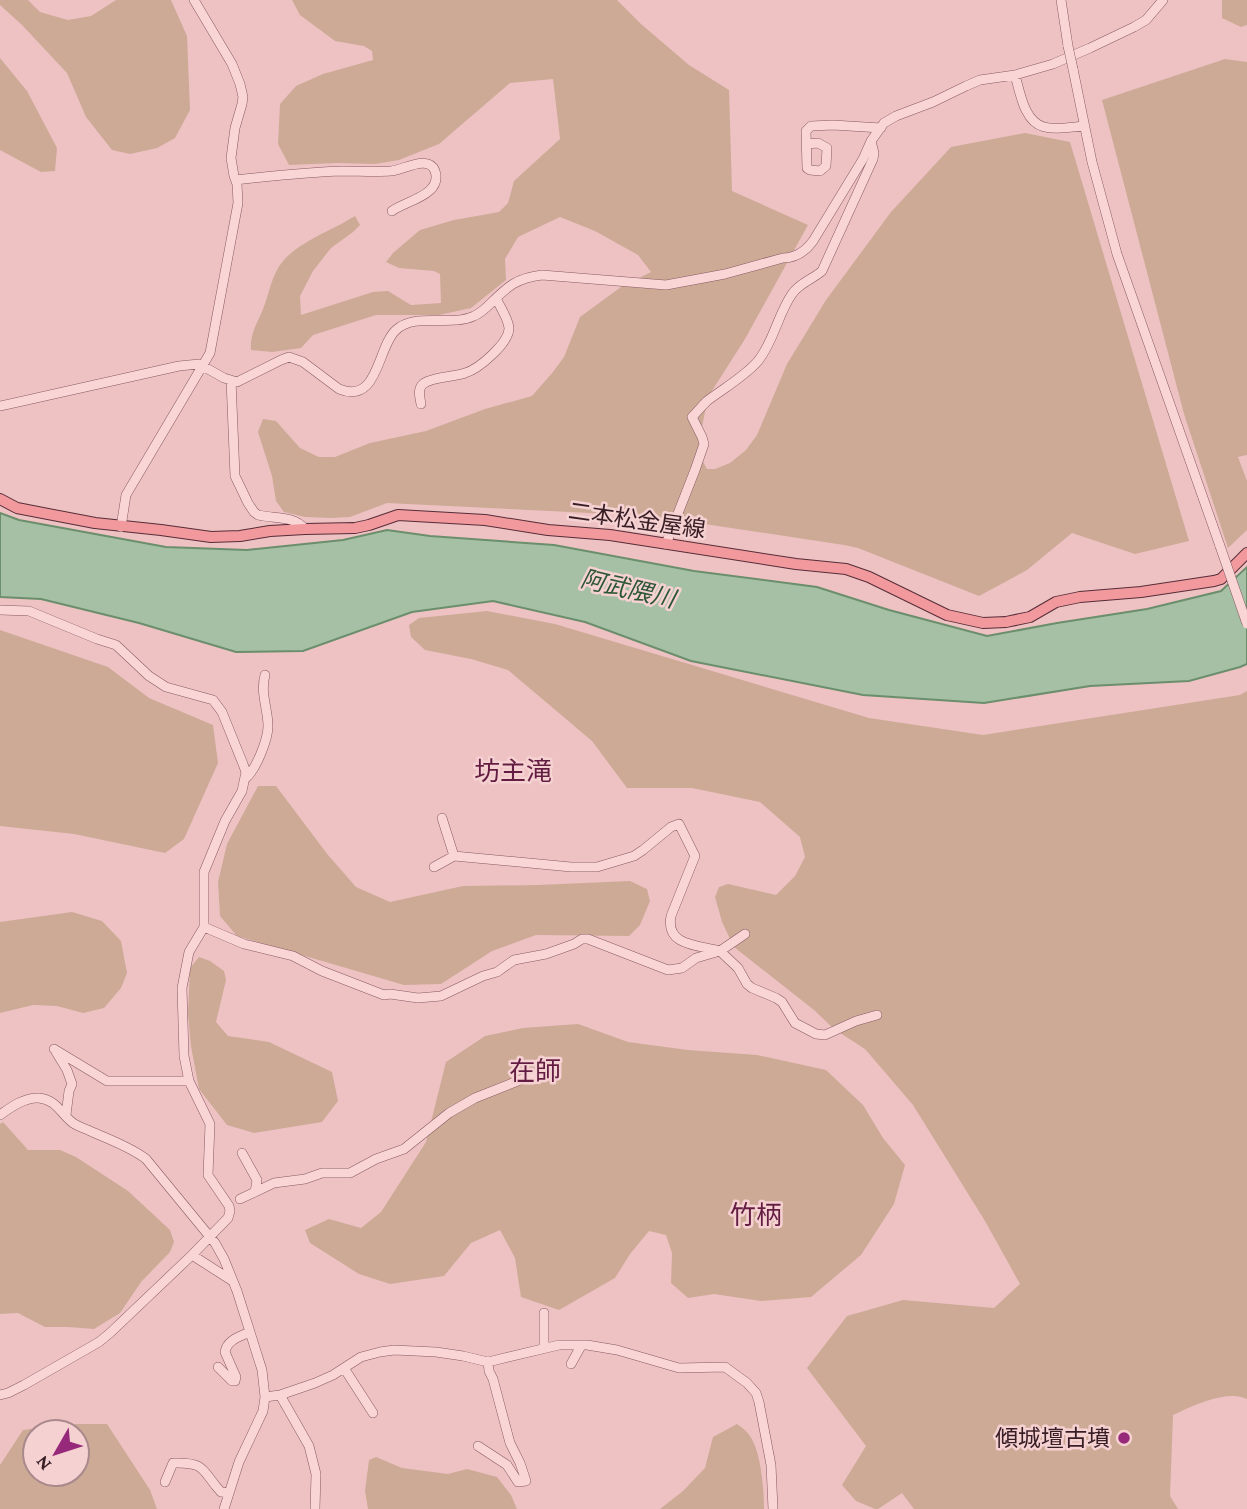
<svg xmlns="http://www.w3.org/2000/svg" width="1247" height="1509" font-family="'Crimson Pro','Noto Sans JP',serif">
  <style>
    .green { fill: #ccaa96; fill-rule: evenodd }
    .water { fill: #a5c0a4; stroke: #6b8e6c; stroke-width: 2 }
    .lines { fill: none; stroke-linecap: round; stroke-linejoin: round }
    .minor-casing { stroke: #875962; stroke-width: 10 }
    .major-casing { stroke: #552d38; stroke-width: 12 }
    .minor { stroke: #f9d5d6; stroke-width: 9 }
    .major { stroke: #f1999d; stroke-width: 10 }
    .minor-bridge-casing { stroke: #875962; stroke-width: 10; stroke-linecap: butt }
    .minor-bridge { stroke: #f9d5d6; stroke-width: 9 }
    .poi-dot { fill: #96297a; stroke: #f5d1d2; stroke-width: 2.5 }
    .labels { text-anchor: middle; stroke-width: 5; stroke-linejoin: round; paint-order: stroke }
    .street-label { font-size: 23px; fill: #371d24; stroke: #f5d1d2 }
    .poi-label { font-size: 23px; fill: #371d24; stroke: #f5d1d2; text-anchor: end }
    .water-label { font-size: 24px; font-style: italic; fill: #2c5735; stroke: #f5d1d2 }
    .quarter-label { font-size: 26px; fill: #641d42; stroke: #f5d1d2 }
  </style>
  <rect width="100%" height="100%" fill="#eec2c3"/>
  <!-- green -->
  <path class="green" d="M0,0h28l12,12 28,8 23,-4 25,-16h55l16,36 3,74 -15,28 -18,10 -27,6 -18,-4 -26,-33 -19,-44 -45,-48 -22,-20z
    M292,0h325l24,24 48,41 40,25 3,101 76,34 -63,114 -37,58 -9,45 3,18 5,9h8l15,-6 16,-13 11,-15 30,-71 39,-64 65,-88 60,-65 74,-14 45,9 119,399 -54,13 -63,-21 -45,37 -48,26 -121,-48 -14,-3 -192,-29 -265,-13 -37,14 -19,1 -26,-1 -21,-5 -8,-11 -4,-25 -14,-44 5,-13 13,2 24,27 19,9h16l35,-14 56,-12 59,-22 47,-13 21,-24 11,-15 16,-40 41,-30 30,-15 -13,-17 -43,-24 -35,-14 -42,20 -13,22 1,21 -35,28 -32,7h-63l-63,20 -12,13 -29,4 -21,-2c-1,-17 6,-26 12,-41 5,-12 7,-25 13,-37 12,-27 54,-40 79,-56l5,9 -7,7 -22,16 -18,23 -13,25 1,19 72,-23 15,-1 23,14 30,-2 -1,-29 -6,-3 -35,-3 -13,-6 7,-9 27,-23 34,-10 45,-8 9,-9 6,-22 46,-42 -7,-60 -43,4 -71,61 -40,16 -24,4 -37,-1 -49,2 -11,-21 2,-40 16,-18 27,-12 50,-14 -1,-9 -8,-5 -29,-5 -35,-26z
    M1222,0h25v25l-6,2 -19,-9z
    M0,58l27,33 30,57 -2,23 -14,1 -41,-22z
    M1225,59l22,3v393l-9,2 9,24v49l-19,18 -44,-134 -82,-314z
    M487,611l68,13 314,94 114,17 257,-40 7,-4v708c-20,-10 -55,7 -74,16l-3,81 8,13h-264l-12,-16 -24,16h-3l-19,-8 -14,-16 24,-39 -59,-78 40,-52 56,-16 91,8 26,-24 -35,-63 -72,-116 -48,-56 -31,-20 -20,-19 -80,-63 -12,-25 -7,-25 4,-10 9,-3 48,11 19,-19 10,-19 -5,-20 -40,-35 -68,-14h-65l-35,-47 -84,-71 -37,-11 -46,-9 -14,-13 -2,-12 10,-7z
    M0,630l108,37 41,31 64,27 5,38 -34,76 -19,14 -91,-19 -74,-8z
    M258,786h18l52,69 28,32 34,15 73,-16 75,-1 92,-4 17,8 3,12 -10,24 -11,11 -93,-1 -44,16 -51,33 -37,1 -167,-49 -17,-20 -2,-34 9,-38z
    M72,912l30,9 19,20 6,32 -6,15 -17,20 -21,5 -26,-7 -24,-1 -33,8v-91z
    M199,957l11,4 14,10 2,9 -10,42 12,14 41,6 63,30 6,29 -16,21 -68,11 -27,-8 -28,-36 -8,-43 -3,-32 2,-46z
    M578,1024l50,18 60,8 69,5 69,15 37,35 20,33 22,27 -11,39 -33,51 -50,42 -50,4 -47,-7 -26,4 -17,-15 1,-30 -6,-18 -17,-4 -19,23 -15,24 -56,32 -38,-13 -6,-39 -15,-28 -29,13 -27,33 -54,8 -31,-10 -49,-31 -5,-13 24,-11 32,9 20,-16 45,-70 20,-80 39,-26 38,-8z
    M3,1122l25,28h32l16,7 52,34 42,39 4,12 -4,10 -29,30 -21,31 -26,16 -26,-2h-23l-27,-14 -18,1v-190z
    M68,1424h39l43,66 7,19h-157v-44l23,-35zM35,1432h42v42h-42z
    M737,1424c4,3 10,7 13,12 11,16 14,53 14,73h-104l23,-18 22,-23 8,-31z
    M376,1457l26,11 46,6 19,-5 30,8 14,18 6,14h-149l-3,-18 4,-31z"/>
  <!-- water -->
  <path class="water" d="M0,513l19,7 147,27 81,3 96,-10 44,-10 43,6 124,9 140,26 123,16 72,23 98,26 70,-13 90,-14 74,-18 26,-24v97l-7,3 -51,14 -99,5 -106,17 -121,-8 -172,-34 -106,-39 -92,-21 -81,11 -109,39 -67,1 -97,-29 -98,-24 -41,-2z"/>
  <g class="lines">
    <defs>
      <path id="minor" d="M1061,0l7,46
        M1073,69l19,93 25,92 103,292
        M1015,75c5,17 9,47 29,52 12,3 28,0 40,-1
        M807,144l11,-1 9,5 -1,18 -6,5 -10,-1 -3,-2 -1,-37 5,-5 22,-1 48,3
        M236,180c35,-4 71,-8 107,-9 16,0 32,1 48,0 12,-1 38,-17 44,0 8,24 -30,30 -43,40
        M231,380l4,96 13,27 6,9 4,3c17,4 35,0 47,14
        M421,404c-1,-6 -4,-15 2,-20 8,-7 32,-7 42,-11 14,-4 44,-30 44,-45 -1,-10 -9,-21 -13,-30
        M0,406l179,-40 20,-2 25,14 13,4 44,-22 8,-3 14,5 36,27c40,16 38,-42 57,-59 19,-18 54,-3 78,-14 7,-3 12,-8 17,-13 17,-17 26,-25 51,-28l124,10 59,-11 58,-16c13,0 22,-6 30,-17l50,-82 8,-18 13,-18 12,-7 37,-14 33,-16 14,-6 35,-5 38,-11 37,-16 44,-21 12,-7 17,-20
        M121,527l5,-32 84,-142 28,-150 -1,-19 -3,-8 -3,-18 4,-30 7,-24 1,-7 -3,-13 -8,-20 -38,-64
        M666,544l29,-74 9,-26 -2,-7 -10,-20c5,-5 10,-11 15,-16 17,-13 37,-24 51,-40 16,-20 20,-47 34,-67 7,-11 21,-15 30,-23l51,-112 1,-6 -3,-12
        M0,610l29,1 68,28 19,6 33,31 17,11 47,13 9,12 21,52 3,8 -4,19 -17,30 -21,51v55l-15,25 -7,36 2,68 5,25 21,43 -2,51 21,31 1,5 -2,7 -36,37 -82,78 -11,9 -75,43 -16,8 -8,2
        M246,778c10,-9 22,-38 22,-52 0,-17 -8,-33 -3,-51
        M442,818l12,38
        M434,867l20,-11 117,11h26l37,-11 9,-6 28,-23 8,-3 16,32 -24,60c-6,31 29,29 49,35l25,-17
        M204,927l40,17 49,12 29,15 62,24 6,-1 28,4 23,-2 42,-20 14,-4 17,-12 32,-6 28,-10 8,-5h6l80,31 14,-2 14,-10 24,-7 18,17 9,16 5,4 24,10 6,4 13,21 21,11 9,1 31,-14 21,-6
        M54,1049l53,32h82
        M56,1052l11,18 5,14 -3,7 -3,24
        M0,1115c11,-8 25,-18 39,-17 18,2 21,15 34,25 4,3 10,5 15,7 19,9 41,16 58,29l69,84 9,16 13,32 25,79 3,27 -2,14 -24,51 -15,47
        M242,1153l15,27 -2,12
        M240,1199l34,-16 31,-4 17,-6h28l26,-14 28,-10 45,-36 26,-15 73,-29
        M192,1255l39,25
        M544,1348v-35
        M571,1364l10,-18
        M218,1367l14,14h3l1,-4 -11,-25c2,-12 14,-15 25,-20
        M344,1368l29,45
        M280,1395l29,51 7,28 -1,35
        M265,1397l15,-2 35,-12 18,-8 28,-18 19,-5 14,-2 42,2 27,4 25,6 71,-17h28l30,5 62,18 46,-1 22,16 9,10 3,9 12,63 2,44
        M478,1446l29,19 11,17 8,-1 -6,-18 -10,-20 -17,-64 -4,-8 -1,-9
        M165,1482l8,-19c35,-1 28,8 48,29l8,1"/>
      <path id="major" d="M0,499l17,9 78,15 66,7 50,7 29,-1 30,-5 35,-2 50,-1 14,-3 29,-10 87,5 63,10 62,5 186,29 50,5 23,8 78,38 36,8 23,-1 24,-5 26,-15 24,-5 61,-5 73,-11 7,-2 26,-26"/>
    </defs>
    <!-- minor casing -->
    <use href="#minor" class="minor-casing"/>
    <!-- major casing -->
    <use href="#major" class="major-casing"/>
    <!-- minor -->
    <use href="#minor" class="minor"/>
    <!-- major -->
    <use href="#major" class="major"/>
    <defs>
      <path id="minor-bridge" d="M1068,46l5,23
        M1220,546l27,78"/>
    </defs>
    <!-- minor-bridge casing -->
    <use href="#minor-bridge" class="minor-bridge-casing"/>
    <!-- minor-bridge -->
    <use href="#minor-bridge" class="minor-bridge"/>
  </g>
  <!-- markers -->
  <circle class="poi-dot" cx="1124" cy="1438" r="7"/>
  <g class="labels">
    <!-- street labels -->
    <g class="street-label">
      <text transform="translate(637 520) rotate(8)" y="8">二本松金屋線</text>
    </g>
    <!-- poi labels -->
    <g class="poi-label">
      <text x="1110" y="1446">傾城壇古墳</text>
    </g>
    <!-- water labels -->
    <g class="water-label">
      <text transform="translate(628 589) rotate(13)" y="8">阿武隈川</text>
    </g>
    <!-- quarter labels -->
    <g class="quarter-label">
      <text x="513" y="780">坊主滝</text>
      <text x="535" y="1080">在師</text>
      <text x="756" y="1224">竹柄</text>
    </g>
  </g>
  <!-- north arrow -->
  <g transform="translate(56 1453) rotate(231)"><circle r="33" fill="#f5d1d2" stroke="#a9898c" stroke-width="2"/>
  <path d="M0-5L12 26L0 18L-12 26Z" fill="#96297a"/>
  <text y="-10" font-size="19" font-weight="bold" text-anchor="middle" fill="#371d24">N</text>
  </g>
</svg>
